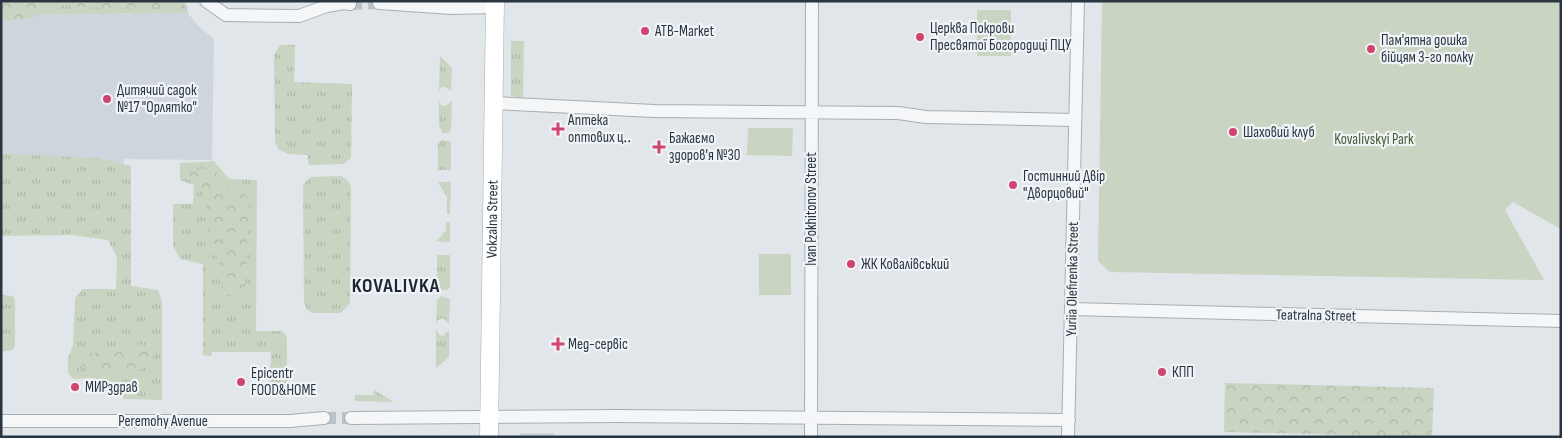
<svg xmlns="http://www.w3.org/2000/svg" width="1562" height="438" font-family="'Sofia Sans Condensed',sans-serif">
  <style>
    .built { fill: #cfd5dc }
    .grass { fill: url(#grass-tufts) }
    .forest { fill: url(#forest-crowns) }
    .park { fill: #c9d4c2 }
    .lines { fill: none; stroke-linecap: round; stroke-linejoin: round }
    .street-tunnel { stroke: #bcc3c8; stroke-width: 12; stroke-dasharray: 12 6; stroke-linecap: butt }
    .street-casing { stroke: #a6aeb4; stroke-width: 14 }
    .secondary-casing { stroke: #a6aeb4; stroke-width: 19 }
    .street { stroke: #f4f6f8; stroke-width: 12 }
    .secondary { stroke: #fff; stroke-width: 18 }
    .poi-dot { fill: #d1446f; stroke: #f1f4f7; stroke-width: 2 }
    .labels { text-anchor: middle; stroke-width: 4.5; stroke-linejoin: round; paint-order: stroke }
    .poi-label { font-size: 15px; fill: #293642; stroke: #f1f4f7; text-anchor: start }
    .park-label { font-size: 15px; fill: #445e36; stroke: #f1f4f7 }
    .street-label { font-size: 15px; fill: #293642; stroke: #f1f4f7 }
    .district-label { font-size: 20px; font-weight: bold; letter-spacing: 1px; fill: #1b2733; stroke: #f1f4f7 }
  </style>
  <defs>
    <pattern id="grass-tufts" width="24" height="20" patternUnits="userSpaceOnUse" patternTransform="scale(1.25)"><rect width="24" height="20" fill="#c9d4c2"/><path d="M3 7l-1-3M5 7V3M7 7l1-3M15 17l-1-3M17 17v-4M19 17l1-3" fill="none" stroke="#adb7a8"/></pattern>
    <pattern id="forest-crowns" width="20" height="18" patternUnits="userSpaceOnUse" patternTransform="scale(1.25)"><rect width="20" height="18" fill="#c9d4c2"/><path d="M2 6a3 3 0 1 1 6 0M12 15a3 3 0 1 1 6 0" fill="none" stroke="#adb7a8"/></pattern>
  </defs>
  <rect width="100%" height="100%" fill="#e1e6ea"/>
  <!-- built -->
  <path class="built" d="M188,13l10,13 16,13 -2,121 -88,-1 -2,45h-121v-189z
    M520,433h34l1,4h-35z"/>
  <!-- grass -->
  <path class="grass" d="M1,1h184l3,12 -187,2z
    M511,41h13l-1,57 -12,-2z
    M280,45h15l-1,37 58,2 -1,74 -7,6 -35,1 -2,-10 -19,-1 -10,-5 -3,-8 -1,-86z
    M440,56l12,12 -1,23 -6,-4h-4l-2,4z
    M439,101l2,4 4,1 7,-5 -1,29 -2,3h-6l-4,-7z
    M442,140l9,2v28h-13v-26z
    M1,154l97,4 33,8v120l27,4 4,12v98l-39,-1 -1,-15 -31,-6 -18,1 -5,-6v-14l5,-14 2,-47 8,-9h33l1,-32 -9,-17 -37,-5 -70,1z
    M214,161l15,18 28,1 -1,151h26l5,6v45l-4,9h-13l1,-39h-59l-1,4 -8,-1v-91l-23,-5 -7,-14v-41h20l1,-19 -14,-5v-17z
    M341,176l6,4 4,6 -1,117 -9,10h-28l-6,-3 -3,-8 -1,-117 7,-8z
    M438,182h13l-1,32h-3v-17z
    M446,222h4v20l-13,-1 9,-11z
    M437,255h13v32l-3,3h-6l-4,-5z
    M1,294l13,3 1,5v44l-3,4 -11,2z
    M441,296l9,3 -1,25 -6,-6 -5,2 -2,4 1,-24z
    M436,329l3,6 4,1 6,-6v27l-13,11z
    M374,390l20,12 -39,-1v-6h19z"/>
  <!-- forest -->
  <path class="forest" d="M1,1c10,0 34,1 42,5l2,5 -14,7 -30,3z
    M52,1h108l1,2 -2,4c-22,0 -92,4 -107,-6z
    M204,169l12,3 12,15 17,6 4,10 -4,85 -5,9 -10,-1 -7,-6 -4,-11 1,-16 -12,-19v-30l-6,-22 -4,-8 -11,-6 1,-8z
    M137,344l14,3 3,15 -16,9h-22l-14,3 -14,-3 -6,-6 8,-12 37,-1z
    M1225,383l209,5 -2,49 -208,-5z"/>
  <!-- park -->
  <path class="park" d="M1102,1h459v228l-48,-27 -8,8 39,70 -434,-8 -12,-11z
    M977,10h34v46h-34z
    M748,128h45l-1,28 -45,-1z
    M759,254h32v41h-32z"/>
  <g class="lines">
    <!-- street-tunnel -->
    <path class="street-tunnel" d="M350,4l29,-1
      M324,418h27"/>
    <defs>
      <path id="street" d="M206,1l20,14 73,1 28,-10 17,-3 6,1
        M379,3l73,5 43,-1
        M494,103l160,8 244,2 28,4 149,3
        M1071,309l490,12
        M351,418l267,-2 451,4
        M1,421h289l34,-3
        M811,437l1,-436
        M1068,437l10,-436"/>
      <g id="secondary">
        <path id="s1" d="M489,437l6,-436"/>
      </g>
    </defs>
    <!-- street casing -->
    <use href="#street" class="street-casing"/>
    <!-- secondary casing -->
    <use href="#secondary" class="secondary-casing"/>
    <!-- street -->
    <use href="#street" class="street"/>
    <!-- secondary -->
    <use href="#secondary" class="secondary"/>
  </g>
  <!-- markers -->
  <g class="poi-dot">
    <circle cx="645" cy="31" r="5"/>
    <circle cx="920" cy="37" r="5"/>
    <circle cx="1371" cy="49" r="5"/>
    <circle cx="107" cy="99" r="5"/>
    <path d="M555.5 121.5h5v5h5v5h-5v5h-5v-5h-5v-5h5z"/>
    <circle cx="1233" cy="132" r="5"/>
    <path d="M656.5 139.5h5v5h5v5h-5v5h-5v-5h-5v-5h5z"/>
    <circle cx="1013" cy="185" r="5"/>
    <circle cx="851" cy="264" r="5"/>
    <path d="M555.5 336.5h5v5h5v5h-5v5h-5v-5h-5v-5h5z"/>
    <circle cx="1162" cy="372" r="5"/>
    <circle cx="241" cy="382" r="5"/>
    <circle cx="75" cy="387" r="5"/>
  </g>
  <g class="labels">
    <!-- poi labels -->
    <g class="poi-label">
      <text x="930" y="33">Церква Покрови<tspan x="930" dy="17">Пресвятої Богородиці ПЦУ</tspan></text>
      <text x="655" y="36">ATB-Market</text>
      <text x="1381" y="45">Пам'ятна дошка<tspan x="1381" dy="17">бійцям 3-го полку</tspan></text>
      <text x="117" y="95">Дитячий садок<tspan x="117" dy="17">№17 "Орлятко"</tspan></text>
      <text x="568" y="125">Аптека<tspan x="568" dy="17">оптових ц‥</tspan></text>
      <text x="1243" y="137">Шаховий клуб</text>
      <text x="669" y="143">Бажаємо<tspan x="669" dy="17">здоров'я №30</tspan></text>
      <text x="1023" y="181">Гостинний Двір<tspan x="1023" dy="17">"Дворцовий"</tspan></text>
      <text x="861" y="269">ЖК Ковалівський</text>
      <text x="568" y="349">Мед-сервіс</text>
      <text x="1172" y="377">КПП</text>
      <text x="251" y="378">Epicentr<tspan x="251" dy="17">FOOD&amp;HOME</tspan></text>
      <text x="85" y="392">МИРздрав</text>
    </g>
    <!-- park labels -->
    <g class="park-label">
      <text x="1374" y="144">Kovalivskyi Park</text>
    </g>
    <!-- street labels -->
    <g class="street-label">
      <text transform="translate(811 209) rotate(-90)" y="5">Ivan Pokhitonov Street</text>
      <text dy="5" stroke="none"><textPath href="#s1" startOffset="218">Vokzalna Street</textPath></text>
      <text transform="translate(1072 279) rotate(-89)" y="5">Yuriia Olefirenka Street</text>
      <text transform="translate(1316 315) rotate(1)" y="5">Teatralna Street</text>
      <text x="163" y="426">Peremohy Avenue</text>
    </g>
    <!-- district labels -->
    <g class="district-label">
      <text x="396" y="292">KOVALIVKA</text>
    </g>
  </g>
  <!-- border -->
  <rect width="1562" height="438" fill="none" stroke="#293642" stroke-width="5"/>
</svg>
